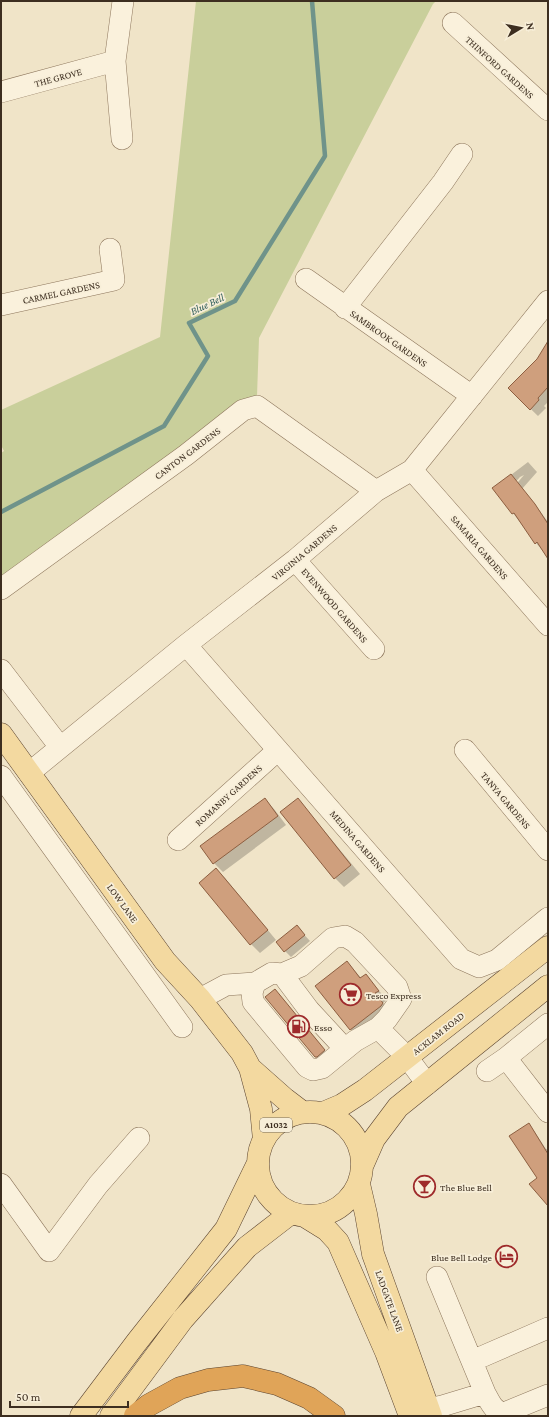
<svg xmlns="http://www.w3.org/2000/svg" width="549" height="1417" font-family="'Crimson Pro',serif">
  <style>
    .green { fill: #c9cf9b }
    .shadow { fill: #0003 }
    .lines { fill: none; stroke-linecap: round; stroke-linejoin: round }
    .stream { stroke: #6f938a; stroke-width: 4.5 }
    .building { fill: #cf9f7d; stroke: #8d5f41 }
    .minor-casing { stroke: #8d765c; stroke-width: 22 }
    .major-casing { stroke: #5b4430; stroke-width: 23 }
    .highway-casing { stroke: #5b4430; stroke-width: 23 }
    .minor { stroke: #faf1dc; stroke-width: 21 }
    .major { stroke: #f3d9a0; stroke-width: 22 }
    .highway { stroke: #e0a458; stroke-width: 22 }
    .labels { text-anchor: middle; stroke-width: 3.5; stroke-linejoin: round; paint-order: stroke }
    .shield { fill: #f7eed8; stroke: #756857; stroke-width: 1 }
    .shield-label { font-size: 9px; font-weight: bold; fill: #3d2e20 }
    .street-label { font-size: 10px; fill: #3d2e20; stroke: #f7eed8 }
    .poi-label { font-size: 10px; fill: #3d2e20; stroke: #f7eed8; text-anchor: start }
    .water-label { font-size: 11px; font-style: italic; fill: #2f5d5a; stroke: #f7eed8 }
  </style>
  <rect width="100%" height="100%" fill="#f0e4c8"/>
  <!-- green -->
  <path class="green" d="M196,1h240l-3,3 -174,334 -2,58 -24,12 -232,179v-134l3,-2 -3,-6v-35l159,-73z"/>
  <!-- shadow -->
  <path class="shadow" d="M548,344v58l-4,4 2,2 -8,8 -29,-28 29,-29z
    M528,462l9,10 -15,17 18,22 8,11v35l-12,-14 -33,-43 21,-25 -4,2 -19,21 -7,-10z
    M265,800l9,9 12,16 -63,47 -9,-9z
    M298,800l8,9 54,65 -16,13 -9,-9z
    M216,870l9,8 51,62 -16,13 -9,-9 -51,-61z
    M297,927l13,14 -19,16 -6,-6z
    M347,962l15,17 3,-3 9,9 13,15 -4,3 9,10 -32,25 -9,-8z
    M277,993l50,60 -9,6 -3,-2z
    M528,1125l6,6 12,18h2v55l-10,-26z"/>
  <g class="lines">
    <!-- stream -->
    <path class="stream" d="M1,512l163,-86 44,-70 -19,-33 46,-22 90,-145 -13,-155"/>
  </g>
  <!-- building -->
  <path class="building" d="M548,341v46l-10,11 1,2 -9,10 -22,-22 29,-29z
    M511,474l24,30 13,20v35l-11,-17 -2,2 -21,-31 -2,1 -20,-26z
    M265,798l13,18 -65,48 -13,-18z
    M298,798l53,67 -17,14 -54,-67z
    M216,868l52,62 -18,15 -51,-62z
    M297,925l8,10 -21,17 -8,-10z
    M347,961l13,17 6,-4 13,17 -4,2 8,10 -2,3 -31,24 -35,-44z
    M275,989l50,61 -8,7h-2l-50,-60z
    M529,1123l19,31v52l-19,-22 8,-6 -28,-42z"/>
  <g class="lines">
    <defs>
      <path id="minor" d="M453,23l95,87
        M1,92l114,-31
        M122,139l-7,-78 8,-60
        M306,279l166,117
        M1,305l113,-25 -4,-31
        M345,308l98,-126 19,-28
        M412,470l136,155
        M295,560l79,89
        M1,589l185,-134 57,-45 14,-4 119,85
        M186,645l275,314 18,8 18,-7 51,-42
        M1,670l59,77
        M465,750l83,100
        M29,773l157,-128 109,-85 81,-69 36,-21 136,-169
        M1,776l181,251
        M178,840l100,-90
        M282,974l27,36 36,39
        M200,999l26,-14 29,-2
        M378,1028l-23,13 -33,27 -9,2 -6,-3 -54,-65 -1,-9 3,-10 17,-10 10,1 19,-8 32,-28 12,-2 10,6 42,45 4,12 -14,20 -9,9 29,29 20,27
        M506,1058l42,54
        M487,1071l19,-13 42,-34
        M1,1184l48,67 49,-66 41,-47
        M472,1361l76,-33
        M485,1393c5,9 8,18 19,20l44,-18
        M411,1412l31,-6 43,-13 -48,-116"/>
      <path id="major" d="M1,734l164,227 35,38 42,54 8,15 11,41 3,31
        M250,1068l35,31 17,13
        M258 1164a52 52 0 1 1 104 0a52 52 0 1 1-104 0Z
        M323,1113l19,-8 23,-15 183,-143
        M363,1164l11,-25 24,-32 150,-121
        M359,1184l7,30 7,40 58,162
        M306,1217l21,13 11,12 48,110 24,64
        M81,1416l55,-73 90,-114 32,-66
        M111,1416l72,-97 64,-72 44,-34"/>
      <path id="highway" d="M135,1416l14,-11 31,-17 28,-8 35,-4 34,8 32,14 25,18"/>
    </defs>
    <!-- minor casing -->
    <use href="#minor" class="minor-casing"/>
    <!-- major casing -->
    <use href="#major" class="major-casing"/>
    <!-- highway casing -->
    <use href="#highway" class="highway-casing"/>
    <!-- minor -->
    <use href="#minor" class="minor"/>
    <!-- major -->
    <use href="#major" class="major"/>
    <!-- highway -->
    <use href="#highway" class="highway"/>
  </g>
  <!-- icons -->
  <defs>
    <symbol id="supermarket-ring" viewBox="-11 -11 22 22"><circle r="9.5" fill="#f7eed8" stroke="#9e2a2b" stroke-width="1.5"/><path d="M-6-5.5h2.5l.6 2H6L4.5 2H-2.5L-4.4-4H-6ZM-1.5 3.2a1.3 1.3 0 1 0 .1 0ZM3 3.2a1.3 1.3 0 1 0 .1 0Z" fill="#9e2a2b"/></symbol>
    <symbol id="fuel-ring" viewBox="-11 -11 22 22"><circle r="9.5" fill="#f7eed8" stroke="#9e2a2b" stroke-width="1.5"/><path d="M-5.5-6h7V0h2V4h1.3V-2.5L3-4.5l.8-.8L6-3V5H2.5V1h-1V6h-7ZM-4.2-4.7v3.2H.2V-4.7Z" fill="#9e2a2b"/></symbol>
    <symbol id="bar-ring" viewBox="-11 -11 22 22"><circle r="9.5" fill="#f7eed8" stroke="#9e2a2b" stroke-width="1.5"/><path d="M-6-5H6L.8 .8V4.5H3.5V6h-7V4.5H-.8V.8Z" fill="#9e2a2b"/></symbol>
    <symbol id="hotel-ring" viewBox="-11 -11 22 22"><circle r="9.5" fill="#f7eed8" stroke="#9e2a2b" stroke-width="1.5"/><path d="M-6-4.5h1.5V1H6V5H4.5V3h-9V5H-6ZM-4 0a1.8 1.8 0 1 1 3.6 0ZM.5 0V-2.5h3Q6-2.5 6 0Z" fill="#9e2a2b"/></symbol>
  </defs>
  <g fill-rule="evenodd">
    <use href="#supermarket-ring" x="338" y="982" width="25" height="25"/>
    <use href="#fuel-ring" x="286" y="1014" width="25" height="25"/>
    <use href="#bar-ring" x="412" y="1174" width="25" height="25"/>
    <use href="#hotel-ring" x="494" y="1244" width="25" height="25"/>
  </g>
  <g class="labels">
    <!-- shield labels -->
    <rect class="shield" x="260" y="1118" width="32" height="14" rx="3"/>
    <g class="shield-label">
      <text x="276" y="1128">A1032</text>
    </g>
    <!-- street labels -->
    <g class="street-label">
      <text transform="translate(500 67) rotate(42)" y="4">THINFORD GARDENS</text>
      <text transform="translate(58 77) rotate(-15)" y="4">THE GROVE</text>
      <text transform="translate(61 292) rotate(-12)" y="4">CARMEL GARDENS</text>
      <text transform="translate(389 338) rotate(35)" y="4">SAMBROOK GARDENS</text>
      <text transform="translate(187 453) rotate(-37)" y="4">CANTON GARDENS</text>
      <text transform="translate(480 547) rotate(49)" y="4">SAMARIA GARDENS</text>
      <text transform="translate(304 552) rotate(-40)" y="4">VIRGINIA GARDENS</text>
      <text transform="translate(335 605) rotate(49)" y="4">EVENWOOD GARDENS</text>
      <text transform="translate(228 795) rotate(-42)" y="4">ROMANBY GARDENS</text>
      <text transform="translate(506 800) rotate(50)" y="4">TANYA GARDENS</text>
      <text transform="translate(358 841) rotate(49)" y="4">MEDINA GARDENS</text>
      <text transform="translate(123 903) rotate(54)" y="4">LOW LANE</text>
      <text transform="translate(438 1033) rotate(-38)" y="4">ACKLAM ROAD</text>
      <text transform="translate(390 1301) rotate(70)" y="4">LADGATE LANE</text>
    </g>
    <!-- poi labels -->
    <g class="poi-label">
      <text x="366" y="999">Tesco Express</text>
      <text x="314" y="1031">Esso</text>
      <text x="440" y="1191">The Blue Bell</text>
      <text x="492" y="1261" text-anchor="end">Blue Bell Lodge</text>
    </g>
    <!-- water labels -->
    <g class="water-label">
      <text transform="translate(207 304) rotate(-25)" y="4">Blue Bell</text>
    </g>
  </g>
  <!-- border -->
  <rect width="549" height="1417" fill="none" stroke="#3d2e20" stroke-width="4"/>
  <!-- north arrow -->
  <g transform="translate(521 28) rotate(80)" stroke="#f7eed8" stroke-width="3" paint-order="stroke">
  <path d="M0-3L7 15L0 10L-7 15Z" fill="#3d2e20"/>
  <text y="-6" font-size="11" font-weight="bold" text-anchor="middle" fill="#3d2e20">N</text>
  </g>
  <!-- scale -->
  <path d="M10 1401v6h118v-6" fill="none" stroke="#3d2e20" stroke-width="2"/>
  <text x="16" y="1401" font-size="12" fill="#3d2e20" stroke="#f7eed8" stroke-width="3" paint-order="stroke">50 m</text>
</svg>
